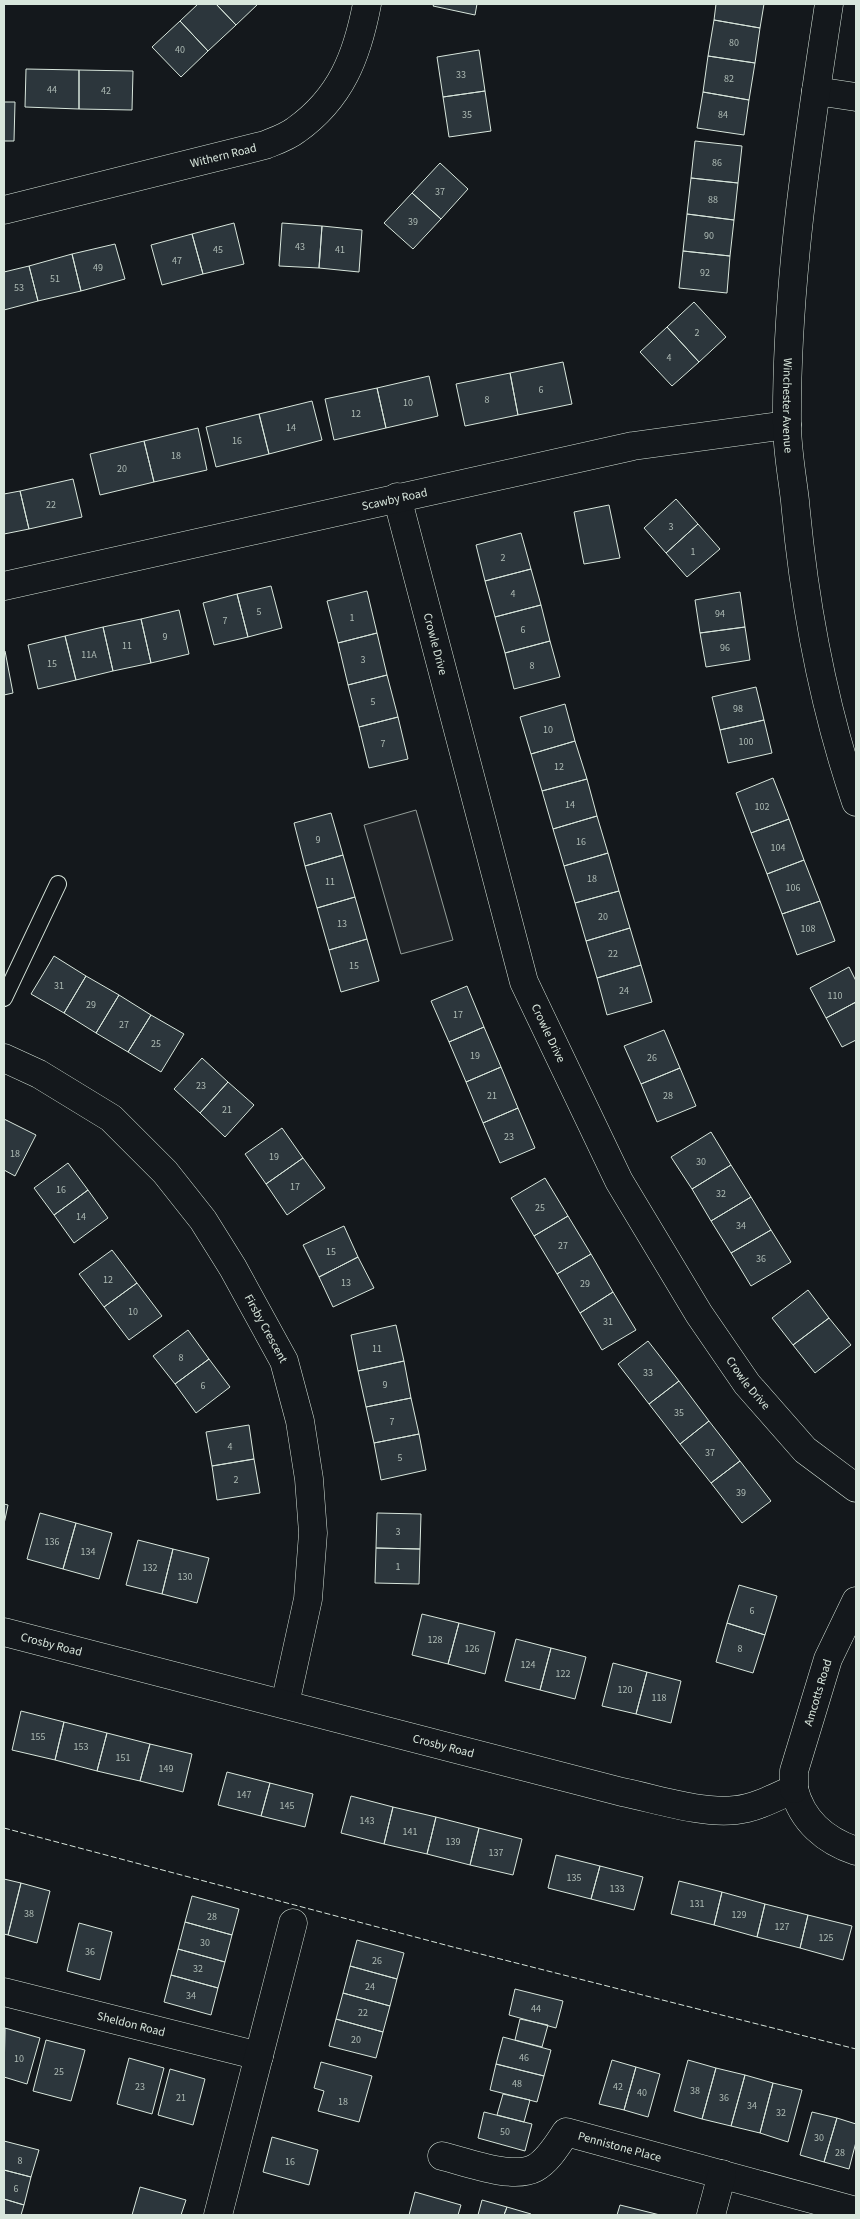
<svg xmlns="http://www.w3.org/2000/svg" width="860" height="2219" font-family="'Source Sans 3',sans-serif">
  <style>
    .green { fill: #202428; stroke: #939e99 }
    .building { fill: #2c363c; stroke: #d8e6dc }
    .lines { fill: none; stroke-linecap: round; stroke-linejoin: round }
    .service-casing { stroke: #d8e6dc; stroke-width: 18 }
    .minor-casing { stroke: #d8e6dc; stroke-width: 29 }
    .tertiary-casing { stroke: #d8e6dc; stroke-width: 29 }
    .service { stroke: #14181c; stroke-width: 16 }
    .minor { stroke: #14181c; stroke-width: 28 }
    .tertiary { stroke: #14181c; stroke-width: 28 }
    .fence { stroke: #d8e6dc; stroke-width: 1; stroke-dasharray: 6 2.5; stroke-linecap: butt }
    .labels { text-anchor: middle; stroke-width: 4; stroke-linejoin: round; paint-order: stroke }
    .number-label { font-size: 10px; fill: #adbab4 }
    .street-label { font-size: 12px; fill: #d8e6dc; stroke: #14181c }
  </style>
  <rect width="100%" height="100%" fill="#14181c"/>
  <!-- green -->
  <path class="green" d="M416,810l37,130 -52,14 -37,-129z"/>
  <!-- building -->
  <path class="building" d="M198,4h18l20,21 -28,26 -28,-30z
    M216,4h42l-22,21z
    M434,4h43l-2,11 -42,-9z
    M716,4h48l-4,24 -46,-8z
    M714,20l46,8 -5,35 -47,-7z
    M180,21l28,30 -27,26 -29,-30z
    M479,50l6,41 -42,6 -6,-40z
    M708,56l47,7 -6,37 -46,-8z
    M26,69l53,1v39l-54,-2z
    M79,70l54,1 -1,39 -53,-1z
    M485,91l6,40 -42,6 -6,-40z
    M703,92l46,8 -5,35 -47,-7z
    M4,102h11l-1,39h-10z
    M695,141l47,5 -4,37 -47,-5z
    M440,163l28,26 -27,30 -29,-26z
    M691,178l47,5 -4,37 -47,-6z
    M412,193l29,26 -28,30 -29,-26z
    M687,214l47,6 -4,36 -47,-5z
    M234,223l10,41 -41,10 -11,-40z
    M282,223l40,3 -3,42 -40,-2z
    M322,226l40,4 -3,42 -40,-4z
    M192,234l11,40 -41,11 -11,-40z
    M115,244l10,35 -44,12 -9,-37z
    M683,251l47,5 -3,37 -48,-5z
    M72,254l9,37 -43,10 -9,-35z
    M29,266l9,35 -34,9v-38z
    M694,302l32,35 -27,25 -32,-35z
    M667,327l32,35 -27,24 -32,-34z
    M563,362l9,42 -54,11 -8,-42z
    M510,373l8,42 -53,11 -9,-42z
    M429,376l9,40 -52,12 -9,-40z
    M377,388l9,40 -52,12 -9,-41z
    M312,401l10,39 -53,14 -10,-40z
    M259,414l10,40 -53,13 -10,-40z
    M198,428l9,42 -53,12 -10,-41z
    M144,441l10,41 -54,13 -10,-41z
    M73,479l9,38 -53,12 -9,-38z
    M20,491l9,38 -25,5v-40z
    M676,499l22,25 -32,29 -22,-25z
    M609,505l11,53 -36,6 -10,-52z
    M698,524l22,25 -33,28 -21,-24z
    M521,533l10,36 -46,12 -9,-36z
    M531,569l10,36 -46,12 -10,-36z
    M271,586l11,42 -34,9 -11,-43z
    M367,591l10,42 -39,10 -11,-42z
    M740,592l5,35 -45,6 -5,-33z
    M237,594l11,43 -34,8 -11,-42z
    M541,605l9,36 -45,12 -10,-36z
    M179,610l10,44 -38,9 -10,-44z
    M141,619l10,44 -38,8 -10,-44z
    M103,627l10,44 -37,9 -11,-44z
    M745,627l5,33 -44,7 -6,-34z
    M377,633l10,42 -39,10 -10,-42z
    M65,636l11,44 -38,9 -10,-44z
    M550,641l10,36 -46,12 -9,-36z
    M5,651l8,42 -9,2v-43z
    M387,675l11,42 -39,10 -11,-42z
    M756,687l8,33 -44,10 -8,-33z
    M565,704l10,37 -44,13 -11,-37z
    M398,717l10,42 -39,9 -10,-41z
    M764,720l8,33 -44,10 -8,-33z
    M575,741l12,38 -45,12 -11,-37z
    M773,778l16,41 -38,14 -15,-40z
    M587,779l10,37 -44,13 -11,-38z
    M331,813l12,42 -38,11 -11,-43z
    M597,816l11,37 -44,13 -11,-37z
    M789,819l15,41 -37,14 -16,-41z
    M608,853l11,38 -44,12 -11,-37z
    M343,855l12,42 -38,11 -12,-42z
    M804,860l16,41 -38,13 -15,-40z
    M619,891l11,37 -44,13 -11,-38z
    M355,897l12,42 -38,11 -12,-42z
    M820,901l15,40 -38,14 -15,-41z
    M630,928l11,37 -44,13 -11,-37z
    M367,939l12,42 -38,11 -12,-42z
    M54,956l32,20 -22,37 -33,-19z
    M641,965l11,37 -45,13 -10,-37z
    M849,967l7,14v21l-30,16 -16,-30z
    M86,976l33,19 -23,38 -32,-20z
    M467,986l17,41 -35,15 -18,-41z
    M119,995l32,20 -23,37 -32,-19z
    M856,1002v38l-14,7 -16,-29z
    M151,1015l33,19 -23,38 -33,-20z
    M484,1027l17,40 -35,15 -17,-40z
    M664,1030l16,38 -39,16 -17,-38z
    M202,1058l26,24 -28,31 -26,-24z
    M501,1067l17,41 -35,15 -17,-41z
    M680,1068l16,38 -39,16 -16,-38z
    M228,1082l26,23 -29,32 -25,-24z
    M518,1108l17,40 -35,15 -17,-40z
    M4,1119l32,16 -21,41 -11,-6z
    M282,1128l21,30 -37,26 -21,-30z
    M711,1132l20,33 -39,24 -21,-32z
    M303,1158l22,30 -38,27 -21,-31z
    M68,1163l20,27 -34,25 -20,-27z
    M731,1165l20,32 -40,24 -19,-32z
    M545,1178l23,38 -34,20 -23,-38z
    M88,1190l20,28 -34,25 -20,-28z
    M751,1197l20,33 -40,23 -20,-32z
    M568,1216l23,38 -34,20 -23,-38z
    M344,1226l14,31 -39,20 -16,-32z
    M771,1230l20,32 -40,24 -20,-33z
    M112,1250l25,33 -33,24 -25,-33z
    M591,1254l22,38 -33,21 -23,-39z
    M358,1257l16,31 -41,19 -14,-30z
    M137,1283l25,33 -33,24 -25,-33z
    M808,1290l21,28 -36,27 -21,-27z
    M613,1292l23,38 -34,20 -22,-37z
    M829,1318l22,27 -36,28 -22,-28z
    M396,1325l8,36 -46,10 -7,-36z
    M188,1330l21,29 -34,25 -22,-28z
    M648,1341l31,40 -30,23 -31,-40z
    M209,1359l21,28 -34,26 -21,-29z
    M404,1361l7,37 -45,9 -8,-36z
    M679,1381l30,40 -29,23 -31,-40z
    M411,1398l8,36 -45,9 -8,-36z
    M709,1421l31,40 -29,22 -31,-39z
    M249,1425l5,34 -42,7 -6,-34z
    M419,1434l7,36 -45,10 -7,-37z
    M254,1459l6,34 -43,7 -5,-34z
    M740,1461l31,40 -29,22 -31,-40z
    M4,1504l4,1 -4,19z
    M40,1513l36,10 -13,46 -36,-10z
    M377,1513l44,1 -1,35 -44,-1z
    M76,1523l36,10 -13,46 -36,-10z
    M138,1540l35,9 -11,45 -36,-9z
    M376,1548l44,1 -1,35 -44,-1z
    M173,1549l36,9 -12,45 -35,-9z
    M739,1585l38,11 -12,39 -38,-12z
    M422,1614l37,9 -11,41 -36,-9z
    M459,1623l36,9 -10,42 -37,-10z
    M727,1623l38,12 -12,38 -37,-11z
    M516,1639l35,9 -11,42 -35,-9z
    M551,1648l35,9 -11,42 -35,-9z
    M613,1663l34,9 -11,42 -34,-8z
    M647,1672l34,9 -10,42 -35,-9z
    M21,1711l43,11 -9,38 -43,-10z
    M64,1722l43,11 -10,38 -42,-11z
    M107,1733l43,11 -10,37 -43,-10z
    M150,1744l42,10 -9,38 -43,-11z
    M227,1772l43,11 -9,33 -43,-11z
    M270,1783l43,11 -8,33 -44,-11z
    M351,1796l42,11 -9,37 -43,-11z
    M393,1807l43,10 -9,37 -43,-10z
    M436,1817l43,11 -9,37 -43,-11z
    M479,1828l43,11 -9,36 -43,-10z
    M556,1855l44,11 -9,33 -43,-11z
    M600,1866l43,11 -9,33 -43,-11z
    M4,1879l17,4 -13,52 -4,-1z
    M679,1881l43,11 -8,33 -43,-11z
    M21,1883l29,8 -13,52 -29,-8z
    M722,1892l43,12 -8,33 -43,-12z
    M192,1896l47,13 -7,26 -47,-13z
    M765,1904l43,11 -8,33 -43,-11z
    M808,1915l44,11 -9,34 -43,-12z
    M185,1922l47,13 -7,27 -47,-13z
    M79,1923l33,9 -12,48 -33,-9z
    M357,1940l47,13 -7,26 -47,-13z
    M178,1949l47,13 -7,26 -47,-13z
    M350,1966l47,13 -7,27 -47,-13z
    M171,1975l47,13 -7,27 -47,-13z
    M515,1989l48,12 -7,27 -47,-13z
    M343,1993l47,13 -7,26 -47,-13z
    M336,2019l47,13 -7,26 -47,-12z
    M520,2019l28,6 -6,22 -27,-7z
    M5,2028l35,10 -13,46 -23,-7z
    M503,2037l48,13 -7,26 -48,-12z
    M46,2040l39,10 -14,51 -38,-10z
    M129,2058l35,10 -12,46 -35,-10z
    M612,2060l24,7 -12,43 -25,-6z
    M688,2060l28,8 -14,51 -28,-8z
    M321,2062l51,14 -13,46 -41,-11 6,-20 -10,-3z
    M496,2064l48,12 -7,26 -47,-12z
    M636,2067l24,7 -12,43 -24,-7z
    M716,2068l29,7 -14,51 -29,-7z
    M170,2069l35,10 -12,46 -35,-10z
    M745,2075l28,8 -13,50 -29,-7z
    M773,2083l29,7 -14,52 -28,-9z
    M503,2094l27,6 -6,22 -27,-7z
    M484,2112l48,12 -7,27 -47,-13z
    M812,2112l25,6 -13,44 -24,-7z
    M837,2118l19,6v18l-7,27 -25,-7z
    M272,2137l46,13 -9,35 -46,-13z
    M4,2141l35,9 -8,27 -27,-7z
    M4,2170l27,7 -7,28 -20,-6z
    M140,2187l46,13 -5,15h-49z
    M415,2192l46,13 -3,10h-49z
    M4,2199l20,6 -3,10h-17z
    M482,2200l25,7 -3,8h-26z
    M620,2205l40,10h-43z
    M507,2207l24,7 -1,1h-26z"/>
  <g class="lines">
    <defs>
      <path id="service" d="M4,998l54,-114"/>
      <g id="minor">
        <path d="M816,91l40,6"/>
        <path id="s1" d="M4,210l261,-65c10,-4 22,-8 31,-15 45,-32 61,-74 71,-126"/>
        <path id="s2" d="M397,497l127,485 95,199 80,133 48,70 58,66 51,38"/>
        <path id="s3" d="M4,586l629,-140 154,-21"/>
        <path id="s4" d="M4,1058l35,16 72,44 54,54 38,48 30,48 51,93 16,60 9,58 4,54 -5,66 -23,105"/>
        <path id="s5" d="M4,1632l618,160c35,7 79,22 114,18 20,-2 40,-13 58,-21 8,32 32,52 62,62"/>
        <path id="s6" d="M794,1789v-18l34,-112 28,-58"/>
        <path id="s7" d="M4,1992l255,64"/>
        <path id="s8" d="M442,2156c24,6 71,24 93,12 13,-7 23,-24 31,-36l290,79"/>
        <path d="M218,2215l75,-292"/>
        <path d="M711,2215l11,-41"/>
      </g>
      <g id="tertiary">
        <path id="s9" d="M829,4c-21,138 -43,279 -42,420 0,25 5,51 8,77 9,101 28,204 61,301"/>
      </g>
    </defs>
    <!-- service casing -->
    <use href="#service" class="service-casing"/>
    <!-- minor casing -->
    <use href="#minor" class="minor-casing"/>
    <!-- tertiary casing -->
    <use href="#tertiary" class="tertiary-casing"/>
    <!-- service -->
    <use href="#service" class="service"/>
    <!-- minor -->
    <use href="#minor" class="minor"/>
    <!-- tertiary -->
    <use href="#tertiary" class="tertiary"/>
    <!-- fence -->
    <path class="fence" d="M4,1828l449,119 403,102"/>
  </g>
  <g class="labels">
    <!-- number labels -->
    <g class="number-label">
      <text x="734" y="46">80</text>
      <text x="180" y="53">40</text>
      <text x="461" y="78">33</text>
      <text x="729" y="82">82</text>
      <text x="52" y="93">44</text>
      <text x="106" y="94">42</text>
      <text x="467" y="118">35</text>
      <text x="723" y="118">84</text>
      <text x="717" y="166">86</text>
      <text x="440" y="195">37</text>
      <text x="713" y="203">88</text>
      <text x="413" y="225">39</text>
      <text x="709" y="239">90</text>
      <text x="300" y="250">43</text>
      <text x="218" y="253">45</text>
      <text x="340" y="253">41</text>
      <text x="177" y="264">47</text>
      <text x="98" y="271">49</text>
      <text x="705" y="276">92</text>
      <text x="55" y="282">51</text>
      <text x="19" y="291">53</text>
      <text x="697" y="336">2</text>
      <text x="669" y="361">4</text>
      <text x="541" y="393">6</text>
      <text x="487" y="403">8</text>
      <text x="408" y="406">10</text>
      <text x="356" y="417">12</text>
      <text x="291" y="431">14</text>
      <text x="237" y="444">16</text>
      <text x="176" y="459">18</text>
      <text x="122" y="472">20</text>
      <text x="51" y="508">22</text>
      <text x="671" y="530">3</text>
      <text x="693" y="555">1</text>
      <text x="503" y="561">2</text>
      <text x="513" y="597">4</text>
      <text x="259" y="615">5</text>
      <text x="720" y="617">94</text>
      <text x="352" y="621">1</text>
      <text x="225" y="624">7</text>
      <text x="523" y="633">6</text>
      <text x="165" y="640">9</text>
      <text x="127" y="649">11</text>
      <text x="725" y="651">96</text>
      <text x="89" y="658">11A</text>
      <text x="363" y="663">3</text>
      <text x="52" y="667">15</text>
      <text x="532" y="669">8</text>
      <text x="373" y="705">5</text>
      <text x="738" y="712">98</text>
      <text x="548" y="733">10</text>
      <text x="746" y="745">100</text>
      <text x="383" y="747">7</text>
      <text x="559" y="770">12</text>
      <text x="570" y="808">14</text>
      <text x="762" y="810">102</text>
      <text x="318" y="843">9</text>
      <text x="581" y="845">16</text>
      <text x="778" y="851">104</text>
      <text x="592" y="882">18</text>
      <text x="330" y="885">11</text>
      <text x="793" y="891">106</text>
      <text x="603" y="920">20</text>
      <text x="342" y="927">13</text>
      <text x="808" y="932">108</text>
      <text x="613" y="957">22</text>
      <text x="354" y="969">15</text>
      <text x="59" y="989">31</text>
      <text x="624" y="994">24</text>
      <text x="835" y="999">110</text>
      <text x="91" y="1008">29</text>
      <text x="458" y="1018">17</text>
      <text x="124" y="1028">27</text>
      <text x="156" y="1047">25</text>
      <text x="475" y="1059">19</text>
      <text x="652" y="1061">26</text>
      <text x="201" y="1089">23</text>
      <text x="492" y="1099">21</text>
      <text x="668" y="1099">28</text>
      <text x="227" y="1113">21</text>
      <text x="509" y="1140">23</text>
      <text x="15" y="1157">18</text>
      <text x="274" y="1160">19</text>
      <text x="701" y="1165">30</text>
      <text x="295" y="1190">17</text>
      <text x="61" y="1193">16</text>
      <text x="721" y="1197">32</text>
      <text x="540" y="1211">25</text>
      <text x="81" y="1220">14</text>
      <text x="741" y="1229">34</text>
      <text x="563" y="1249">27</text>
      <text x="331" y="1255">15</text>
      <text x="761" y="1262">36</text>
      <text x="108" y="1283">12</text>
      <text x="346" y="1286">13</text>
      <text x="585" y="1287">29</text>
      <text x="133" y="1315">10</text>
      <text x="608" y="1325">31</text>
      <text x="377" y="1352">11</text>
      <text x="181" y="1361">8</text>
      <text x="648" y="1376">33</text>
      <text x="385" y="1388">9</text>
      <text x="203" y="1389">6</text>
      <text x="679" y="1416">35</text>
      <text x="392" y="1425">7</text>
      <text x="230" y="1450">4</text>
      <text x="710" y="1456">37</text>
      <text x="400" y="1461">5</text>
      <text x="236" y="1483">2</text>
      <text x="741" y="1496">39</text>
      <text x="398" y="1535">3</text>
      <text x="52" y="1545">136</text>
      <text x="88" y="1555">134</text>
      <text x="398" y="1570">1</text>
      <text x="150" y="1571">132</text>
      <text x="185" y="1580">130</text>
      <text x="752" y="1614">6</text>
      <text x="435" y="1643">128</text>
      <text x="472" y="1652">126</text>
      <text x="740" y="1652">8</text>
      <text x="528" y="1668">124</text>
      <text x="563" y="1677">122</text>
      <text x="625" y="1693">120</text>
      <text x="659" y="1701">118</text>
      <text x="38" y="1740">155</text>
      <text x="81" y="1750">153</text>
      <text x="123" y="1761">151</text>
      <text x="166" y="1772">149</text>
      <text x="244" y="1798">147</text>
      <text x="287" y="1809">145</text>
      <text x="367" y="1824">143</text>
      <text x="410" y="1835">141</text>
      <text x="453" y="1845">139</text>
      <text x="496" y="1856">137</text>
      <text x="574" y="1881">135</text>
      <text x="617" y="1892">133</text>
      <text x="697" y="1907">131</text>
      <text x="29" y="1917">38</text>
      <text x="739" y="1918">129</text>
      <text x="212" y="1920">28</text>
      <text x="782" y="1930">127</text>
      <text x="826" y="1941">125</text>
      <text x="205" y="1946">30</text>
      <text x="90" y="1955">36</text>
      <text x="377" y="1964">26</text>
      <text x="198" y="1972">32</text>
      <text x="370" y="1990">24</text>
      <text x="191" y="1999">34</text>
      <text x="536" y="2012">44</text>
      <text x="363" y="2016">22</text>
      <text x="356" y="2043">20</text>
      <text x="524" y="2061">46</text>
      <text x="19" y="2062">10</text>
      <text x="59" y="2075">25</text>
      <text x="517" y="2087">48</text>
      <text x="140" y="2090">23</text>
      <text x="618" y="2090">42</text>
      <text x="695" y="2094">38</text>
      <text x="642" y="2096">40</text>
      <text x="181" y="2101">21</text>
      <text x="724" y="2101">36</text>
      <text x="343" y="2105">18</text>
      <text x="752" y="2109">34</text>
      <text x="781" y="2116">32</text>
      <text x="505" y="2135">50</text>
      <text x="819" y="2141">30</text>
      <text x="840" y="2156">28</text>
      <text x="20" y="2164">8</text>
      <text x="290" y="2165">16</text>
      <text x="16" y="2192">6</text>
    </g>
    <!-- street labels -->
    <g class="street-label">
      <text dy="4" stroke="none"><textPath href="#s1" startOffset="226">Withern Road</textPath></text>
      <text dy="4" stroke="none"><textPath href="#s9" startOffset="404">Winchester Avenue</textPath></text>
      <text dy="4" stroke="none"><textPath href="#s3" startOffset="400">Scawby Road</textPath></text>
      <text dy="4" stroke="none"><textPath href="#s2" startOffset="152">Crowle Drive</textPath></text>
      <text dy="4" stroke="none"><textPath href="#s2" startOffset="558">Crowle Drive</textPath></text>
      <text dy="4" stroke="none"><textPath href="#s4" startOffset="386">Firsby Crescent</textPath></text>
      <text dy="4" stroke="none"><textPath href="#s2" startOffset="962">Crowle Drive</textPath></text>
      <text dy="4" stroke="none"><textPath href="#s5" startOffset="49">Crosby Road</textPath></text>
      <text dy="4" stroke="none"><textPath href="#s6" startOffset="100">Amcotts Road</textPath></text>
      <text dy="4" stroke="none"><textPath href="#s5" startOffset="454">Crosby Road</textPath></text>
      <text dy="4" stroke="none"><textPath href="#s7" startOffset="131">Sheldon Road</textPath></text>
      <text dy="4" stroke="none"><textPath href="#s8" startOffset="199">Pennistone Place</textPath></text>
    </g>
  </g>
  <!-- border -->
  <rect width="860" height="2219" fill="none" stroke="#d8e6dc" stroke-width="10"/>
</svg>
